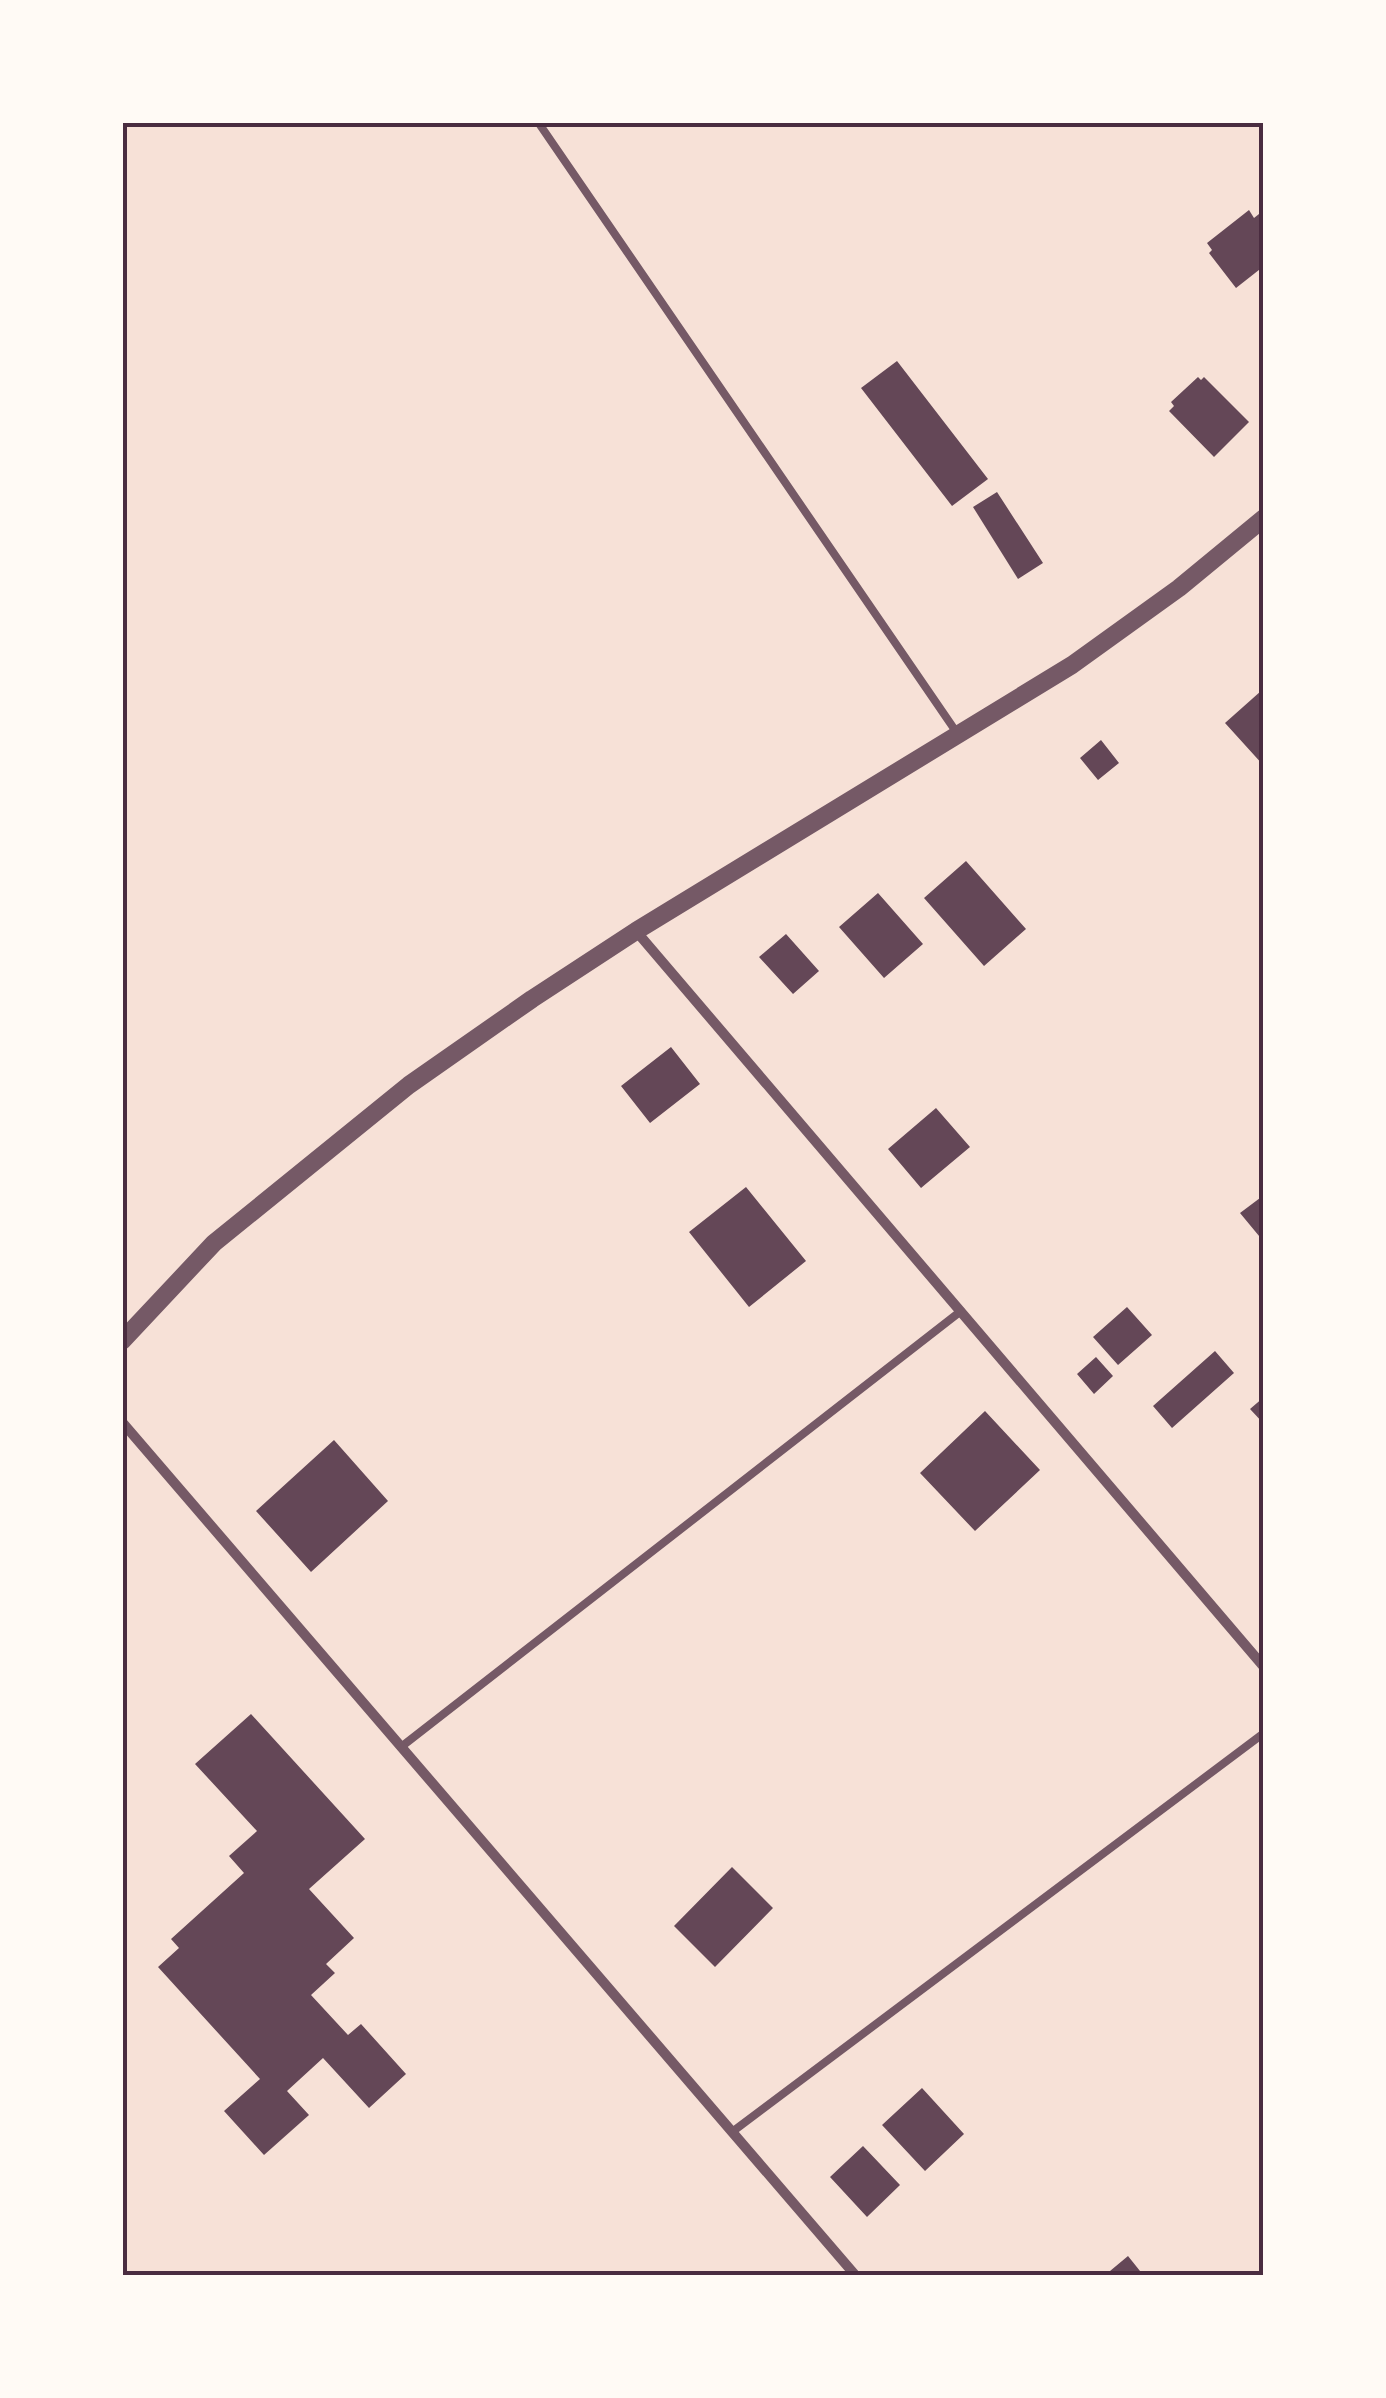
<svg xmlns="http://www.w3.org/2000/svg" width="1386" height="2398" font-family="'Titillium Web',sans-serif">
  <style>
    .building { fill: #644757 }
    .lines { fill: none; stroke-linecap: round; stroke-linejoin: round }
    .service { stroke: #755966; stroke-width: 8 }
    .minor { stroke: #755966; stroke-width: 10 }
    .tertiary { stroke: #755966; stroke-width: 18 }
    .neatline { fill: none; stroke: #4a2c40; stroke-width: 4 }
  </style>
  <rect width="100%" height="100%" fill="#f7e1d7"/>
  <!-- building -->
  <path class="building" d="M1249,210l5,8 5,-4 5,6v46l-28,22 -27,-35 3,-3 -5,-7z
    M897,361l91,118 -36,27 -91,-118z
    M1198,377l3,3 3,-3 45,45 -35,35 -45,-46 5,-5 -3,-4z
    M997,492l46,71 -25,16 -45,-72z
    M1261,691l3,2v73l-39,-43z
    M1101,740l18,23 -21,17 -18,-22z
    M966,861l60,68 -42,37 -60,-68z
    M878,893l45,51 -39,34 -45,-51z
    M786,934l33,37 -26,23 -34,-37z
    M671,1047l29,37 -50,39 -29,-37z
    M936,1108l34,39 -49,41 -33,-39z
    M746,1187l60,74 -57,46 -60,-75z
    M1264,1195v47l-24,-29z
    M1127,1307l25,28 -34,30 -25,-28z
    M1215,1351l19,22 -62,55 -19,-22z
    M1096,1357l17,19 -19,18 -17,-20z
    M1264,1397v27l-14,-15z
    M985,1411l55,59 -65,61 -55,-58z
    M334,1440l54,61 -77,71 -55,-61z
    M251,1714l114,125 -56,50 45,49 -28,26 9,9 -24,22 37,40 13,-11 45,50 -37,34 -46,-50 -36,33 22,24 -45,40 -40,-44 36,-32 -102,-112 21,-19 -8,-9 73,-66 -15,-17 28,-25 -62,-67z
    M732,1867l41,41 -58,59 -41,-41z
    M922,2088l42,46 -39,37 -43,-46z
    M863,2146l37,39 -33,32 -37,-40z
    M1128,2256l16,20h-40z"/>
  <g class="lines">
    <!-- service -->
    <path class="service" d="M538,122l419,611
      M401,1747l560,-436
      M732,2132l532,-399"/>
    <!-- minor -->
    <path class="minor" d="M636,931l628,736
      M122,1422l734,854"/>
    <!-- tertiary -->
    <path class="tertiary" d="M122,1341l92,-98 195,-158 123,-86 104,-68 436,-266 107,-77 85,-70"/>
  </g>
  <!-- border -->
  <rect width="1386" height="2398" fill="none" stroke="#fffaf5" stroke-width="250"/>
  <rect x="125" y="125" width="1136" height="2148" class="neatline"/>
</svg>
